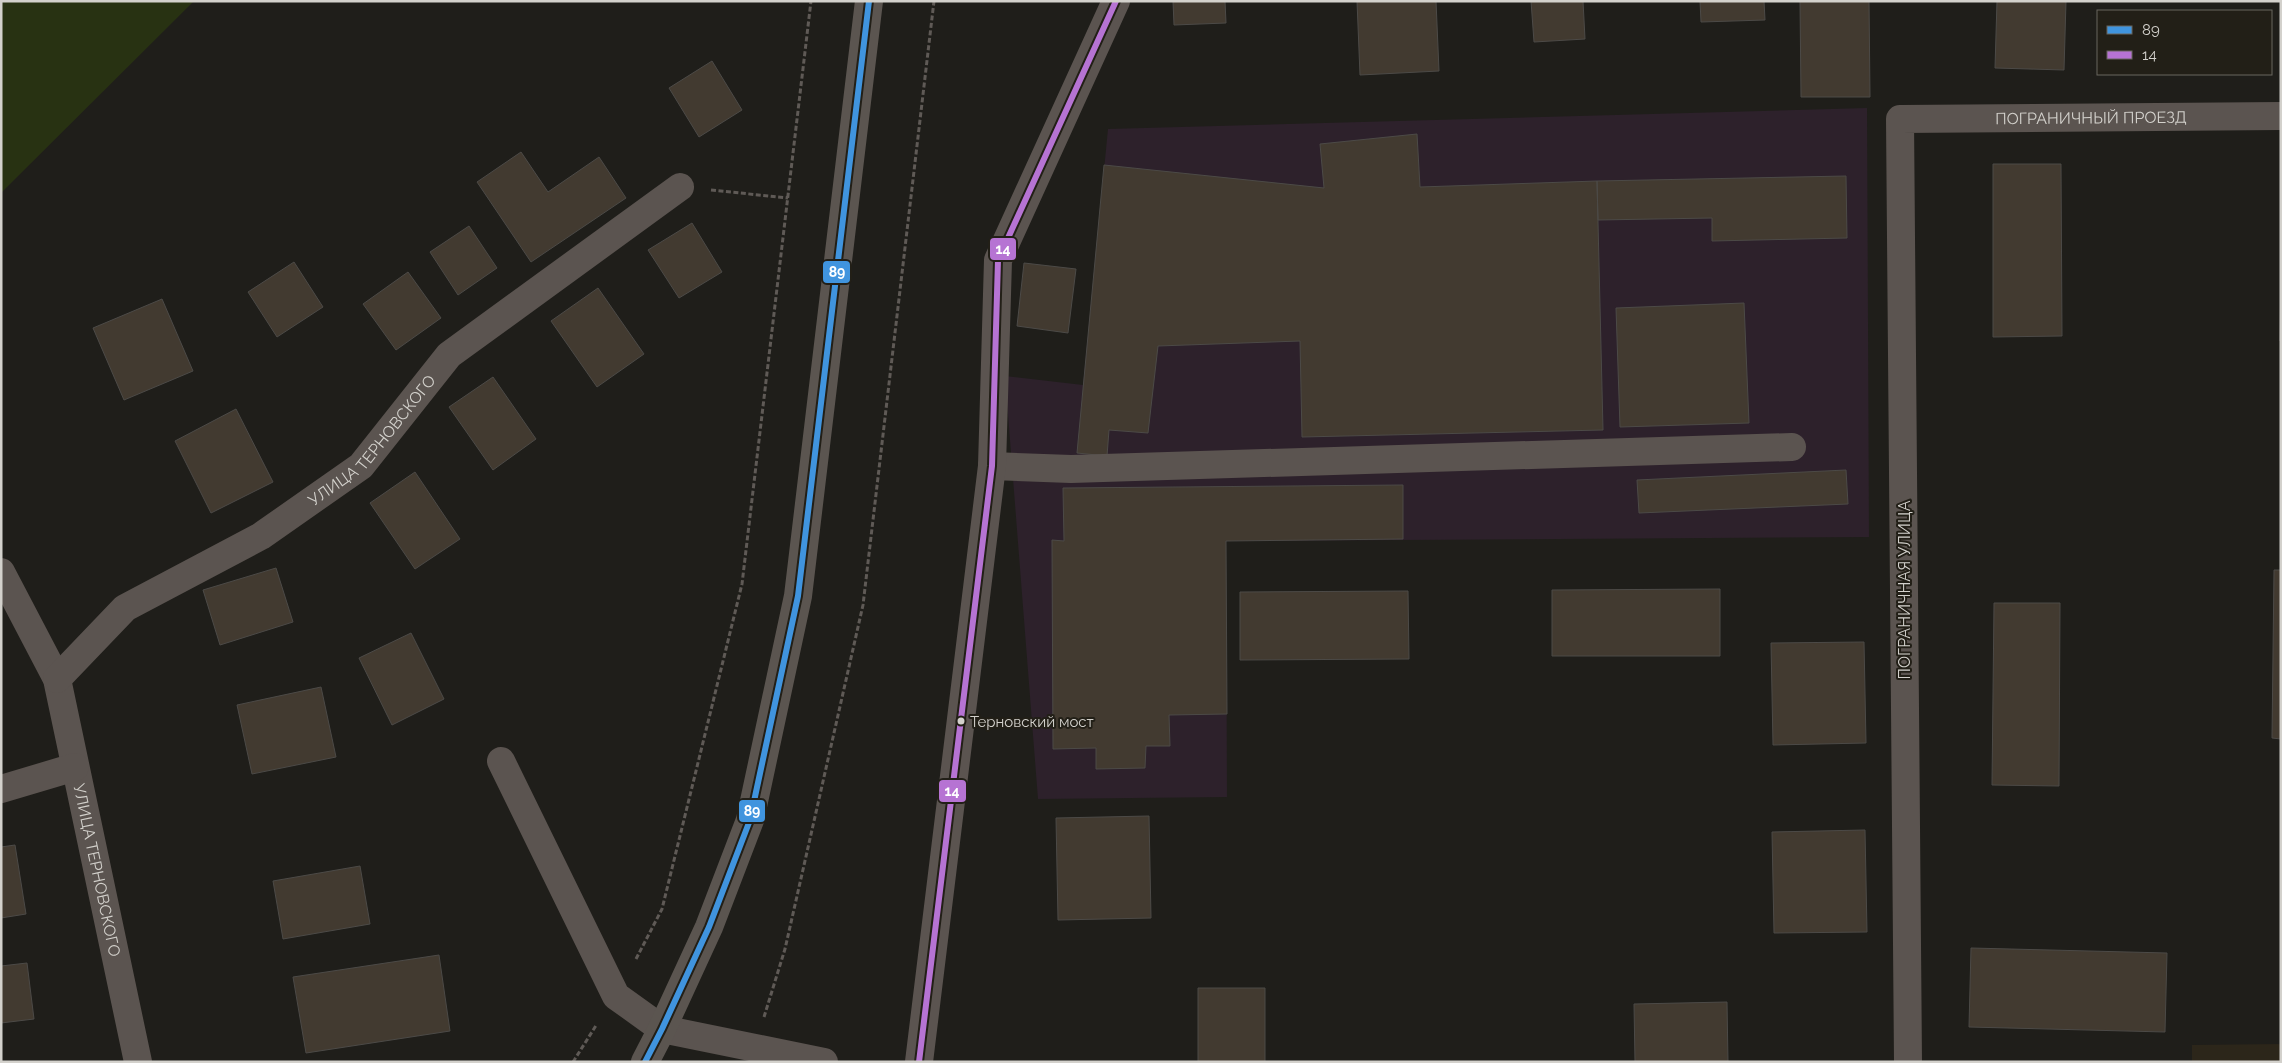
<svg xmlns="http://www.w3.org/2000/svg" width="2282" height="1063" font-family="Raleway,sans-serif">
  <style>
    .commercial { fill: #2d212b }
    .built { fill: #2c261a }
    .green { fill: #283212 }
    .building { fill: #423a30; stroke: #4c4a47 }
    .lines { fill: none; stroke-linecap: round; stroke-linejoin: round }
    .path { stroke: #5f5a56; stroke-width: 3; stroke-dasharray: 5 2.5; stroke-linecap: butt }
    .minor { stroke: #5b5450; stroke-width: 28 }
    .major { stroke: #5b5550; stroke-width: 28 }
    .bus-1-casing { stroke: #221f17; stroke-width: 10 }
    .bus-2-casing { stroke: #221f17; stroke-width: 10 }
    .bus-1 { stroke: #4094de; stroke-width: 6 }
    .bus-2 { stroke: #b673d3; stroke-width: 6 }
    .bus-dot { fill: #d3d1cc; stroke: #221f17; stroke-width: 2 }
    .labels { text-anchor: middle; stroke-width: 4; stroke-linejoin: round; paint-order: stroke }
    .bus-label { font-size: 15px; fill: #d3d1cc; stroke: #221f17; text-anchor: start }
    .street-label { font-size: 16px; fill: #d3d1cc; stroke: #221f17 }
    .line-badge { stroke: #221f17; stroke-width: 2 }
    .badge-label { font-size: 14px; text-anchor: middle; font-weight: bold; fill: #fff }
  </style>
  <rect width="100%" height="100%" fill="#1f1e1a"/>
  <!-- commercial -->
  <path class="commercial" d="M1867,108l2,429 -643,4 1,256 -189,2 -33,-423 78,9 25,-256z"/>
  <!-- built -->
  <path class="built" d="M2281,1044v18h-89v-17z"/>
  <!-- green -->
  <path class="green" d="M1,1h193l-193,192z"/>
  <!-- building -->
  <path class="building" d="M1173,1h52l1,22 -52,2z
    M1357,1h79l3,70 -79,4z
    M1531,1h52l2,38 -51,3z
    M1700,1h64l1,19 -64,2z
    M1800,1h69l1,96h-69z
    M1997,1h69l-2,69 -69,-2z
    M712,61l30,49 -43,27 -30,-49z
    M1417,134l3,53 177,-6 6,249 -301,7 -2,-96 -142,5 -10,87 -39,-3 -2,26 -30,-3 27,-288 220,23 -4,-44z
    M521,152l27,40 51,-35 27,41 -95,64 -54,-80z
    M1993,164h68l1,172 -69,1z
    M1846,176l1,62 -135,3v-23l-114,2 -1,-39z
    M692,223l30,49 -43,26 -31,-48z
    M469,226l28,42 -39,27 -28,-43z
    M294,262l29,45 -46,30 -29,-45z
    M1024,263l52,6 -8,64 -51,-7z
    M2281,270v71h-1z
    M408,272l33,46 -45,32 -33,-46z
    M598,288l46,66 -47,33 -46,-66z
    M162,299l31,72 -69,29 -31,-72z
    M1744,303l5,120 -129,4 -4,-119z
    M493,377l43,62 -43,31 -44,-63z
    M236,409l37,73 -62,31 -36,-72z
    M1846,470l2,34 -209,9 -2,-33z
    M415,472l45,67 -45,30 -45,-66z
    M1403,485v54l-177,2 1,173 -58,1 1,31h-24l-1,22 -49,1v-21l-43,1 -1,-209 12,1 -1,-53z
    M276,568l17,54 -73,23 -17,-55z
    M2274,570h7v169l-9,-1z
    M1720,589v67h-168v-66z
    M1408,591l1,68 -169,1v-68z
    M1994,603h66l-1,183 -67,-1z
    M411,633l33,66 -52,26 -33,-67z
    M1864,642l2,101 -93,2 -2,-102z
    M321,687l15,70 -84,17 -15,-69z
    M1149,816l2,102 -93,2 -2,-102z
    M1865,830l2,102 -93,1 -2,-101z
    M15,845l11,69 -25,4v-71z
    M360,866l10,58 -87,15 -10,-58z
    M1971,948l196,5 -2,79 -196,-5z
    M439,955l11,76 -144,22 -13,-76z
    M27,963l7,56 -33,4v-57z
    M1198,988h67v74h-67z
    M1727,1002l1,60h-93l-1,-58z"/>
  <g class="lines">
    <!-- path -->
    <path class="path" d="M711,190l77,8
      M636,959l26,-50 80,-325 69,-583
      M764,1017l21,-68 78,-344 71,-604
      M573,1062l24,-38"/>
    <!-- minor -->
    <g class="minor">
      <path d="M992,466l79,3 721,-22"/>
      <path id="s1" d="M1,572l56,107 81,383"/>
      <path id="s2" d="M57,679l68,-71 136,-72 100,-70 88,-111 231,-168"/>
      <path d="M501,761l115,235 46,33 162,33"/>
      <path d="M1,789l74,-22"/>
      <path d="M919,1062l73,-596 6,-206 118,-259"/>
      <path id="s3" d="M1908,1062l-8,-943 381,-3"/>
    </g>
    <!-- major -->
    <path class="major" d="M645,1062l17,-33 47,-102 41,-107 48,-224 71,-595"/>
    <defs>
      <path id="bus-1" d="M645,1062l17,-33 47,-102 41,-107 48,-224 71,-595"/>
      <path id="bus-2" d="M919,1062l73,-596 6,-206 118,-259"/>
    </defs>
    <!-- bus-1 casing -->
    <use href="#bus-1" class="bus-1-casing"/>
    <!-- bus-2 casing -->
    <use href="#bus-2" class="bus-2-casing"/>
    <!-- bus-1 -->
    <use href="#bus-1" class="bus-1"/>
    <!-- bus-2 -->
    <use href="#bus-2" class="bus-2"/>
  </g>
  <!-- markers -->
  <circle class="bus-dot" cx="961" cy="721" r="4.5"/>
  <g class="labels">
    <!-- bus labels -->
    <g class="bus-label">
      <text x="970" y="727">Терновский мост</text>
    </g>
    <!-- street labels -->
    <g class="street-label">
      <text dy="6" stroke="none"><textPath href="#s3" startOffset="1134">ПОГРАНИЧНЫЙ ПРОЕЗД</textPath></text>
      <text dy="6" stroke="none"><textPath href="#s2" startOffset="400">УЛИЦА ТЕРНОВСКОГО</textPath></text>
      <text transform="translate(1904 590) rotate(-90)" y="6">ПОГРАНИЧНАЯ УЛИЦА</text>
      <text dy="6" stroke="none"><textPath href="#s1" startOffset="316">УЛИЦА ТЕРНОВСКОГО</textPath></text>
    </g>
  </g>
  <g class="line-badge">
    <rect x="989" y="237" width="28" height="24" rx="5" fill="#b673d3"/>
    <rect x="822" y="260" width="29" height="24" rx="5" fill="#4094de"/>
    <rect x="938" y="779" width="29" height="24" rx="5" fill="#b673d3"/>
    <rect x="738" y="799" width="28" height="24" rx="5" fill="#4094de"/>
  </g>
  <g class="badge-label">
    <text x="1003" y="254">14</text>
    <text x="837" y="277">89</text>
    <text x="952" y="796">14</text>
    <text x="752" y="816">89</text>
  </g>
  <!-- border -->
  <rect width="2282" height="1063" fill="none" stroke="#d3d1cc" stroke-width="5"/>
  <!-- legend -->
  <rect x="2097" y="10" width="175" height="65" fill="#221f17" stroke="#69665f"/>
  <rect x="2107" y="26" width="25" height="8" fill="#4094de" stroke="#69665f"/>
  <text x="2142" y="35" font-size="15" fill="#d3d1cc">89</text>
  <rect x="2107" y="51" width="25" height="8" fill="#b673d3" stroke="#69665f"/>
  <text x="2142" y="60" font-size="15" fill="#d3d1cc">14</text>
</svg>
